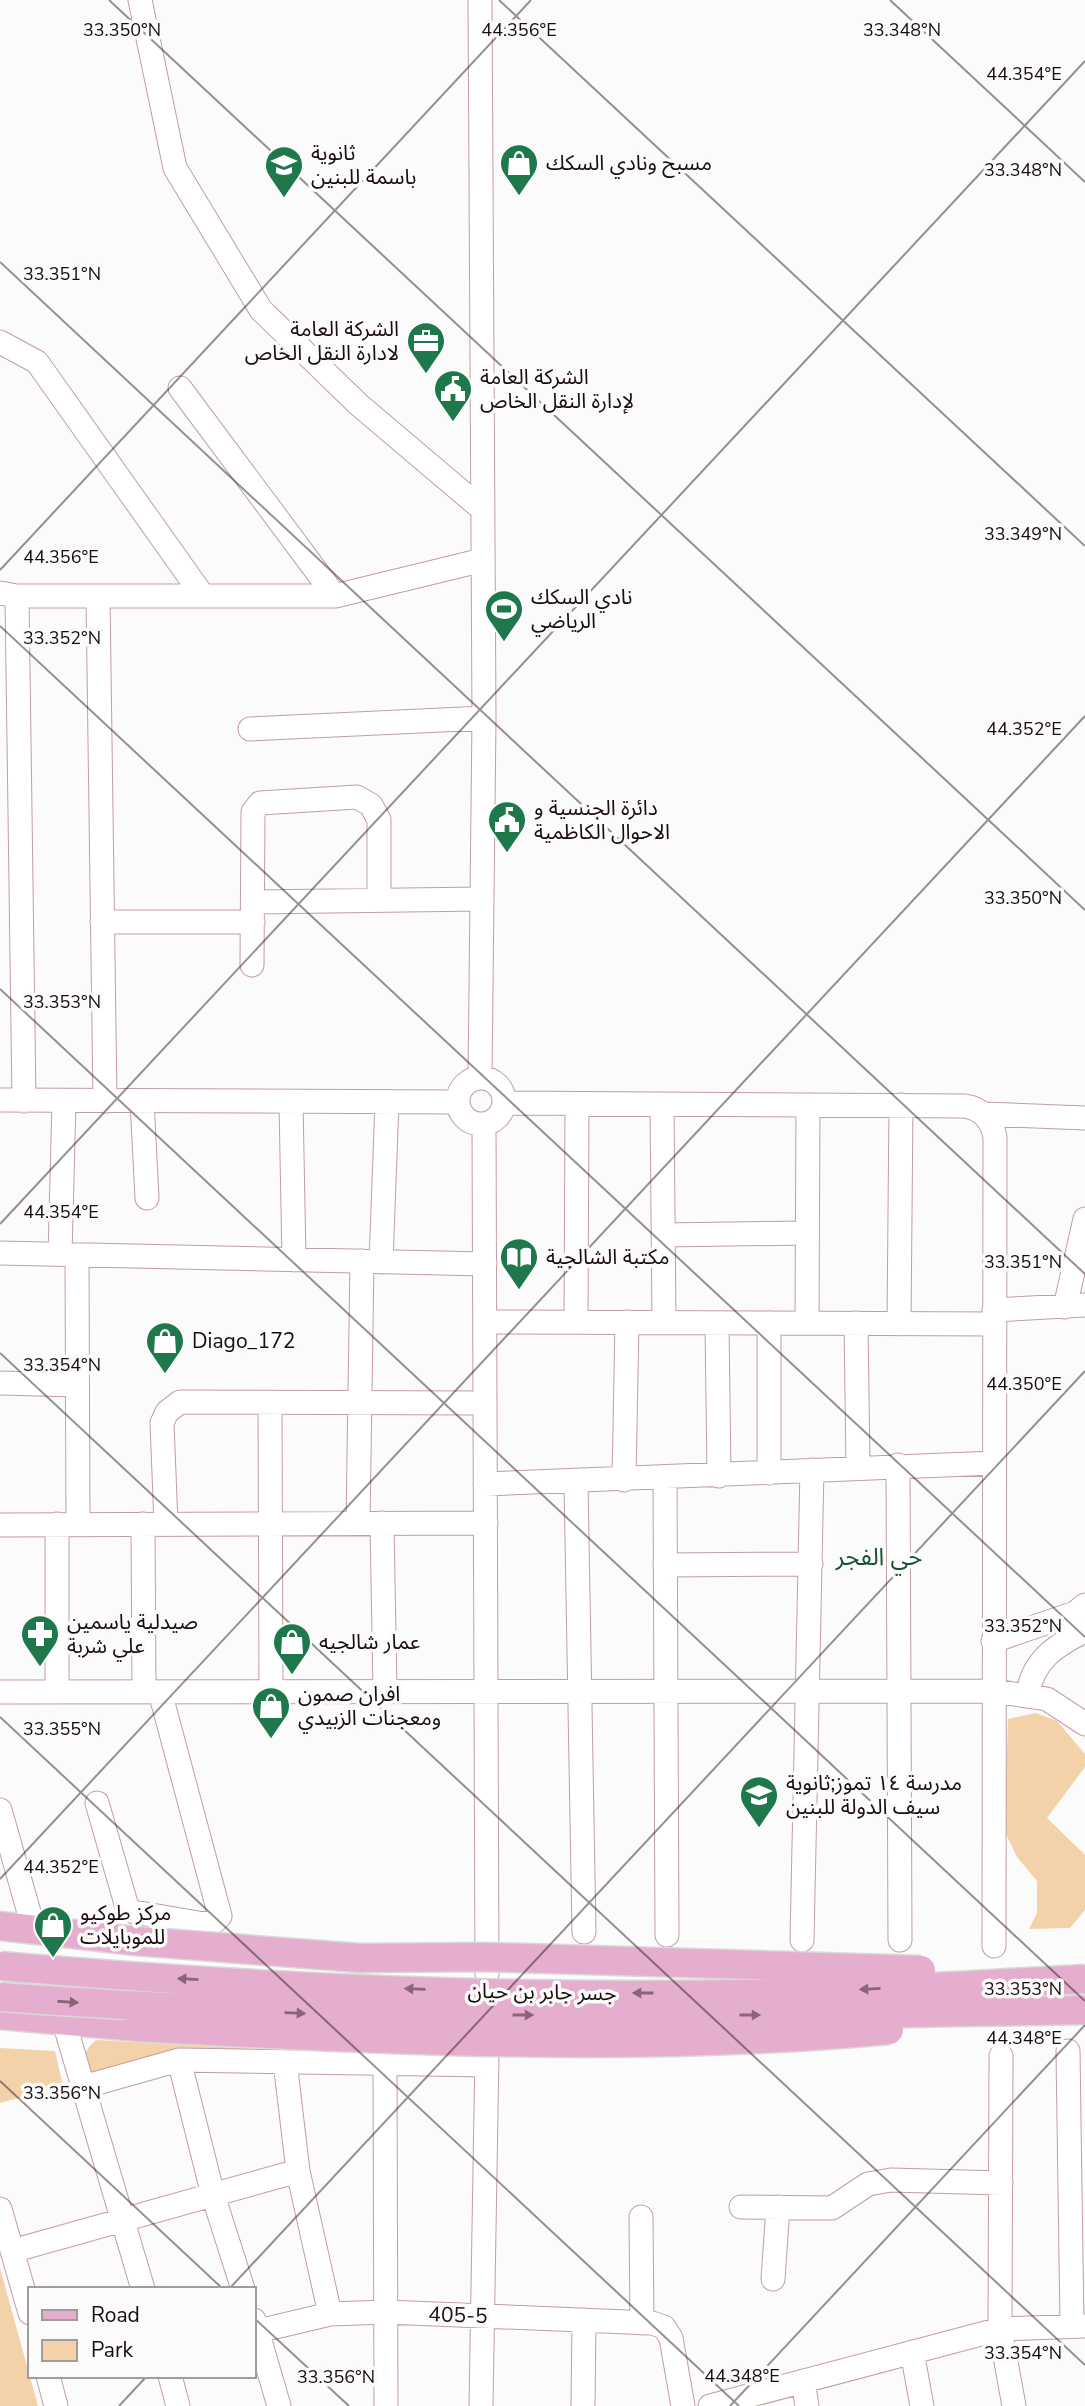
<svg xmlns="http://www.w3.org/2000/svg" width="1085" height="2406" font-family="'Nunito Sans','Noto Sans Arabic',sans-serif">
  <style>
    .green { fill: #f4d2a9 }
    .lines { fill: none; stroke-linecap: round; stroke-linejoin: round }
    .minor-casing { stroke: #c49d9f; stroke-width: 25 }
    .major-casing { stroke: #dad8d8; stroke-width: 31 }
    .minor { stroke: #fff; stroke-width: 23 }
    .major { stroke: #e5aece; stroke-width: 28 }
    .major-bridge-casing { stroke: #dad8d8; stroke-width: 31; stroke-linecap: butt }
    .major-bridge { stroke: #e5aece; stroke-width: 28 }
    .oneway { fill: #896577 }
    .ticks { fill: none; stroke: #190c0d; stroke-width: 2; stroke-opacity: 0.45 }
    .labels { text-anchor: middle; stroke-width: 7; stroke-linejoin: round; paint-order: stroke }
    .poi-label { font-size: 21px; fill: #190c0d; stroke: #fbfbfb; text-anchor: start }
    .street-label { font-size: 21px; fill: #190c0d; stroke: #fbfbfb }
    .quarter-label { font-size: 24px; fill: #155133; stroke: #fbfbfb }
    .ticks-label { font-size: 18px; text-anchor: middle; fill: #190c0d; stroke: #fbfbfb; stroke-width: 7; stroke-linejoin: round; paint-order: stroke }
  </style>
  <rect width="100%" height="100%" fill="#fbfbfb"/>
  <!-- green -->
  <path class="green" d="M1036,1713l21,8 28,33v13l-38,51 38,37v55l-15,18 -41,1 8,-16v-32l-20,-24 -13,-27 4,-111z
    M96,2040l164,9 -1,8 -169,21c-6,-17 -9,-26 6,-38z
    M0,2048l55,3 8,35 -63,17z
    M0,2268l38,138h-38z"/>
  <g class="lines">
    <defs>
      <path id="minor" d="M140,0l35,168 86,142 97,94 124,105
        M0,342l37,20 166,234
        M180,388l155,208
        M0,593l17,3h318l148,-36
        M17,596l7,505
        M98,596l7,505
        M250,729l234,-11
        M253,902l228,-3
        M102,922h151
        M252,965l1,-153 7,-9 97,-6 14,8 8,15v80
        M458 1101a23 23 0 1 1 46 0a23 23 0 1 1-46 0Z
        M480,1078l4,-360 -4,-718
        M0,1100l457,2
        M142,1101l5,97
        M291,1102l3,158
        M504,1103l460,3c17,2 28,14 31,31l-1,809
        M662,1104l2,219
        M983,1114l102,4
        M484,1124l3,850
        M663,1235l144,-2
        M0,1253l485,11
        M60,1254l4,-153
        M77,1255l1,269
        M381,1262l6,-160
        M1065,1307l20,-88
        M994,1310l91,-5
        M485,1322l508,2
        M576,1322l1,-218
        M717,1323l2,153
        M807,1323l1,-218
        M856,1323l2,144
        M899,1324l2,-219
        M0,1383l77,2
        M270,1403l1,289
        M898,1465l2,475
        M769,1473v-150
        M665,1478l2,457
        M624,1480l3,-158
        M576,1482l8,450
        M485,1484l509,-21
        M358,1523l4,-262
        M382,1523l3,168
        M57,1524v168
        M143,1524l1,168
        M166,1524l-4,-101 5,-11 13,-10 305,1
        M0,1525l486,-2
        M665,1565l146,-1
        M993,1641l82,-28 10,-8
        M0,1692l994,-1 53,8 38,25
        M1028,1694c4,-33 28,-49 57,-63
        M97,1803l30,104 7,5 70,12 10,-2 6,-6 -60,-224
        M0,1810l34,120
        M802,1940l10,-470
        M64,2022l79,267
        M1068,2051l4,275
        M1001,2056l-1,273 14,77
        M179,2060l34,135 30,94
        M285,2062l13,109 32,143
        M385,2063l1,342
        M83,2087l96,-27 308,5
        M741,2207l91,1 36,-24 23,-4 110,3
        M0,2209l30,104
        M641,2217l1,106
        M12,2251l286,-80
        M773,2279l5,-72
        M254,2320l25,86
        M254,2332l76,-18 56,-2 266,11 12,4 7,11 12,68
        M912,2352l10,54
        M48,2376l8,30
        M170,2376l8,30
        M803,2381l4,25
        M481,2406l6,-354
        M583,2406l1,-86
        M710,2406l290,-77 85,-3"/>
      <path id="major" d="M0,1926l136,15
        M0,2015l137,12"/>
    </defs>
    <!-- minor casing -->
    <use href="#minor" class="minor-casing"/>
    <!-- major casing -->
    <use href="#major" class="major-casing"/>
    <!-- minor -->
    <use href="#minor" class="minor"/>
    <!-- major -->
    <use href="#major" class="major"/>
    <defs>
      <path id="major-bridge" d="M136,1941l224,17 127,-1 434,13
        M0,1966c258,22 520,34 780,27 101,-2 203,-9 305,-14
        M0,1997c361,27 723,19 1085,13
        M137,2027c250,14 502,26 752,3"/>
    </defs>
    <!-- major-bridge casing -->
    <use href="#major-bridge" class="major-bridge-casing"/>
    <!-- major-bridge -->
    <use href="#major-bridge" class="major-bridge"/>
  </g>
  <!-- one-way arrows -->
  <defs><path id="oneway-solid" d="M-6-.8H1V-3.2L6.5 0L1 3.2V.8H-6Z" transform="scale(1.75)"/></defs>
  <g class="oneway">
    <use href="#oneway-solid" transform="translate(188 1979) rotate(-177)"/>
    <use href="#oneway-solid" transform="translate(415 1989) rotate(-178)"/>
    <use href="#oneway-solid" transform="translate(870 1989) rotate(177)"/>
    <use href="#oneway-solid" transform="translate(643 1993) rotate(-180)"/>
    <use href="#oneway-solid" transform="translate(68 2002) rotate(4)"/>
    <use href="#oneway-solid" transform="translate(295 2013) rotate(2)"/>
    <use href="#oneway-solid" transform="translate(523 2015)"/>
    <use href="#oneway-solid" transform="translate(750 2015)"/>
  </g>
  <!-- ticks -->
  <path class="ticks" d="M109,0l976,910M499,0l586,546M890,0l195,182M0,262l1085,1012M0,570l531,-570M0,626l1085,1011M0,989l1085,1012M0,1224l1085,-1163M0,1353l1085,1012M0,1717l739,689M0,1879l1085,-1163M0,2081l223,208M229,2289l856,-918M254,2318l95,88M119,2406l28,-30M730,2406l355,-381"/>
  <!-- icons -->
  <defs>
    <symbol id="shop-pin" viewBox="-11 -11 22 30"><path d="M0 17L-7.5 6A9.5 9.5 0 1 1 7.5 6Z" fill="#1e784c" stroke="#fbfbfb"/><path d="M-5-2.5h2.3a2.7 3.5 0 0 1 5.4 0H5L5.5 6h-11ZM-1.5-2.5h3a1.5 2.3 0 0 0-3 0Z" fill="#fff"/></symbol>
    <symbol id="school-pin" viewBox="-11 -11 22 30"><path d="M0 17L-7.5 6A9.5 9.5 0 1 1 7.5 6Z" fill="#1e784c" stroke="#fbfbfb"/><path d="M0-5L7-2L0 1L-7-2ZM-4 1L0 2.5L4 1V4Q0 6-4 4Z" fill="#fff"/></symbol>
    <symbol id="office-pin" viewBox="-11 -11 22 30"><path d="M0 17L-7.5 6A9.5 9.5 0 1 1 7.5 6Z" fill="#1e784c" stroke="#fbfbfb"/><path d="M-6-3h4V-5.5h4V-3h4V5H-6ZM-1-4.5V-3h2v-1.5ZM-6 0V1H6V0Z" fill="#fff"/></symbol>
    <symbol id="civic-pin" viewBox="-11 -11 22 30"><path d="M0 17L-7.5 6A9.5 9.5 0 1 1 7.5 6Z" fill="#1e784c" stroke="#fbfbfb"/><path d="M-.6-6.5H3V-4.5H.6V-3L4-1V1h2V6H-6V1h2V-1L-.6-3ZM-1.2 2.5V6h2.4V2.5Z" fill="#fff"/></symbol>
    <symbol id="stadium-pin" viewBox="-11 -11 22 30"><path d="M0 17L-7.5 6A9.5 9.5 0 1 1 7.5 6Z" fill="#1e784c" stroke="#fbfbfb"/><path d="M0-5a6.5 5 0 1 0 0 10a6.5 5 0 1 0 0-10ZM-3.5-1.8h7v3.6h-7Z" fill="#fff"/></symbol>
    <symbol id="library-pin" viewBox="-11 -11 22 30"><path d="M0 17L-7.5 6A9.5 9.5 0 1 1 7.5 6Z" fill="#1e784c" stroke="#fbfbfb"/><path d="M-6-4Q-3-5.5-.7-3.5V5Q-3 3-6 4ZM6-4Q3-5.5 .7-3.5V5Q3 3 6 4Z" fill="#fff"/></symbol>
    <symbol id="pharmacy-pin" viewBox="-11 -11 22 30"><path d="M0 17L-7.5 6A9.5 9.5 0 1 1 7.5 6Z" fill="#1e784c" stroke="#fbfbfb"/><path d="M-2-6h4v4h4v4h-4v4h-4v-4h-4v-4h4Z" fill="#fff"/></symbol>
  </defs>
  <g fill-rule="evenodd">
    <use href="#shop-pin" x="497" y="141" width="44" height="60"/>
    <use href="#school-pin" x="262" y="143" width="44" height="60"/>
    <use href="#office-pin" x="404" y="319" width="44" height="60"/>
    <use href="#civic-pin" x="431" y="367" width="44" height="60"/>
    <use href="#stadium-pin" x="482" y="587" width="44" height="60"/>
    <use href="#civic-pin" x="485" y="798" width="44" height="60"/>
    <use href="#library-pin" x="497" y="1235" width="44" height="60"/>
    <use href="#shop-pin" x="143" y="1319" width="44" height="60"/>
    <use href="#pharmacy-pin" x="18" y="1612" width="44" height="60"/>
    <use href="#shop-pin" x="270" y="1620" width="44" height="60"/>
    <use href="#shop-pin" x="249" y="1684" width="44" height="60"/>
    <use href="#school-pin" x="737" y="1773" width="44" height="60"/>
    <use href="#shop-pin" x="31" y="1903" width="44" height="60"/>
  </g>
  <g class="labels">
    <!-- poi labels -->
    <g class="poi-label">
      <text x="311" y="160">ثانوية<tspan x="311" dy="24">باسمة للبنين</tspan></text>
      <text x="546" y="170">مسبح ونادي السكك</text>
      <text x="399" y="336" text-anchor="end">الشركة العامة<tspan x="399" dy="24">لادارة النقل الخاص</tspan></text>
      <text x="480" y="384">الشركة العامة<tspan x="480" dy="24">لإدارة النقل الخاص</tspan></text>
      <text x="531" y="604">نادي السكك<tspan x="531" dy="24">الرياضي</tspan></text>
      <text x="534" y="815">دائرة الجنسية و<tspan x="534" dy="24">الاحوال الكاظمية</tspan></text>
      <text x="546" y="1264">مكتبة الشالجية</text>
      <text x="192" y="1348">Diago_172</text>
      <text x="67" y="1629">صيدلية ياسمين<tspan x="67" dy="24">علي شربة</tspan></text>
      <text x="319" y="1649">عمار شالجيه</text>
      <text x="298" y="1701">افران صمون<tspan x="298" dy="24">ومعجنات الزبيدي</tspan></text>
      <text x="786" y="1790">مدرسة ١٤ تموز;ثانوية<tspan x="786" dy="24">سيف الدولة للبنين</tspan></text>
      <text x="80" y="1920">مركز طوكيو<tspan x="80" dy="24">للموبايلات</tspan></text>
    </g>
    <!-- street labels -->
    <g class="street-label">
      <text transform="translate(542 1992) rotate(1)" y="7">جسر جابر بن حيان</text>
      <text transform="translate(458 2315) rotate(2)" y="7">405-5</text>
    </g>
    <!-- quarter labels -->
    <g class="quarter-label">
      <text x="879" y="1565">حي الفجر</text>
    </g>
  </g>
  <g class="ticks-label">
    <text x="122" y="36">33.350°N</text>
    <text x="902" y="36">33.348°N</text>
    <text x="519" y="36">44.356°E</text>
    <text x="1024" y="80">44.354°E</text>
    <text x="1023" y="176">33.348°N</text>
    <text x="62" y="280">33.351°N</text>
    <text x="1023" y="540">33.349°N</text>
    <text x="61" y="563">44.356°E</text>
    <text x="62" y="644">33.352°N</text>
    <text x="1024" y="735">44.352°E</text>
    <text x="1023" y="904">33.350°N</text>
    <text x="62" y="1008">33.353°N</text>
    <text x="61" y="1218">44.354°E</text>
    <text x="1023" y="1268">33.351°N</text>
    <text x="62" y="1371">33.354°N</text>
    <text x="1024" y="1390">44.350°E</text>
    <text x="1023" y="1632">33.352°N</text>
    <text x="62" y="1735">33.355°N</text>
    <text x="61" y="1873">44.352°E</text>
    <text x="1023" y="1995">33.353°N</text>
    <text x="1024" y="2044">44.348°E</text>
    <text x="62" y="2099">33.356°N</text>
    <text x="1023" y="2359">33.354°N</text>
    <text x="742" y="2382">44.348°E</text>
    <text x="336" y="2383">33.356°N</text>
  </g>
  <!-- legend -->
  <rect x="28" y="2287" width="228" height="91" fill="#fbfbfb" stroke="#a19b9c" stroke-width="2"/>
  <rect x="42" y="2310" width="35" height="10" fill="#e5aece" stroke="#a19b9c" stroke-width="2"/>
  <text x="91" y="2322" font-size="21" fill="#190c0d">Road</text>
  <rect x="42" y="2340" width="35" height="21" fill="#f4d2a9" stroke="#a19b9c" stroke-width="2"/>
  <text x="91" y="2357" font-size="21" fill="#190c0d">Park</text>
</svg>
